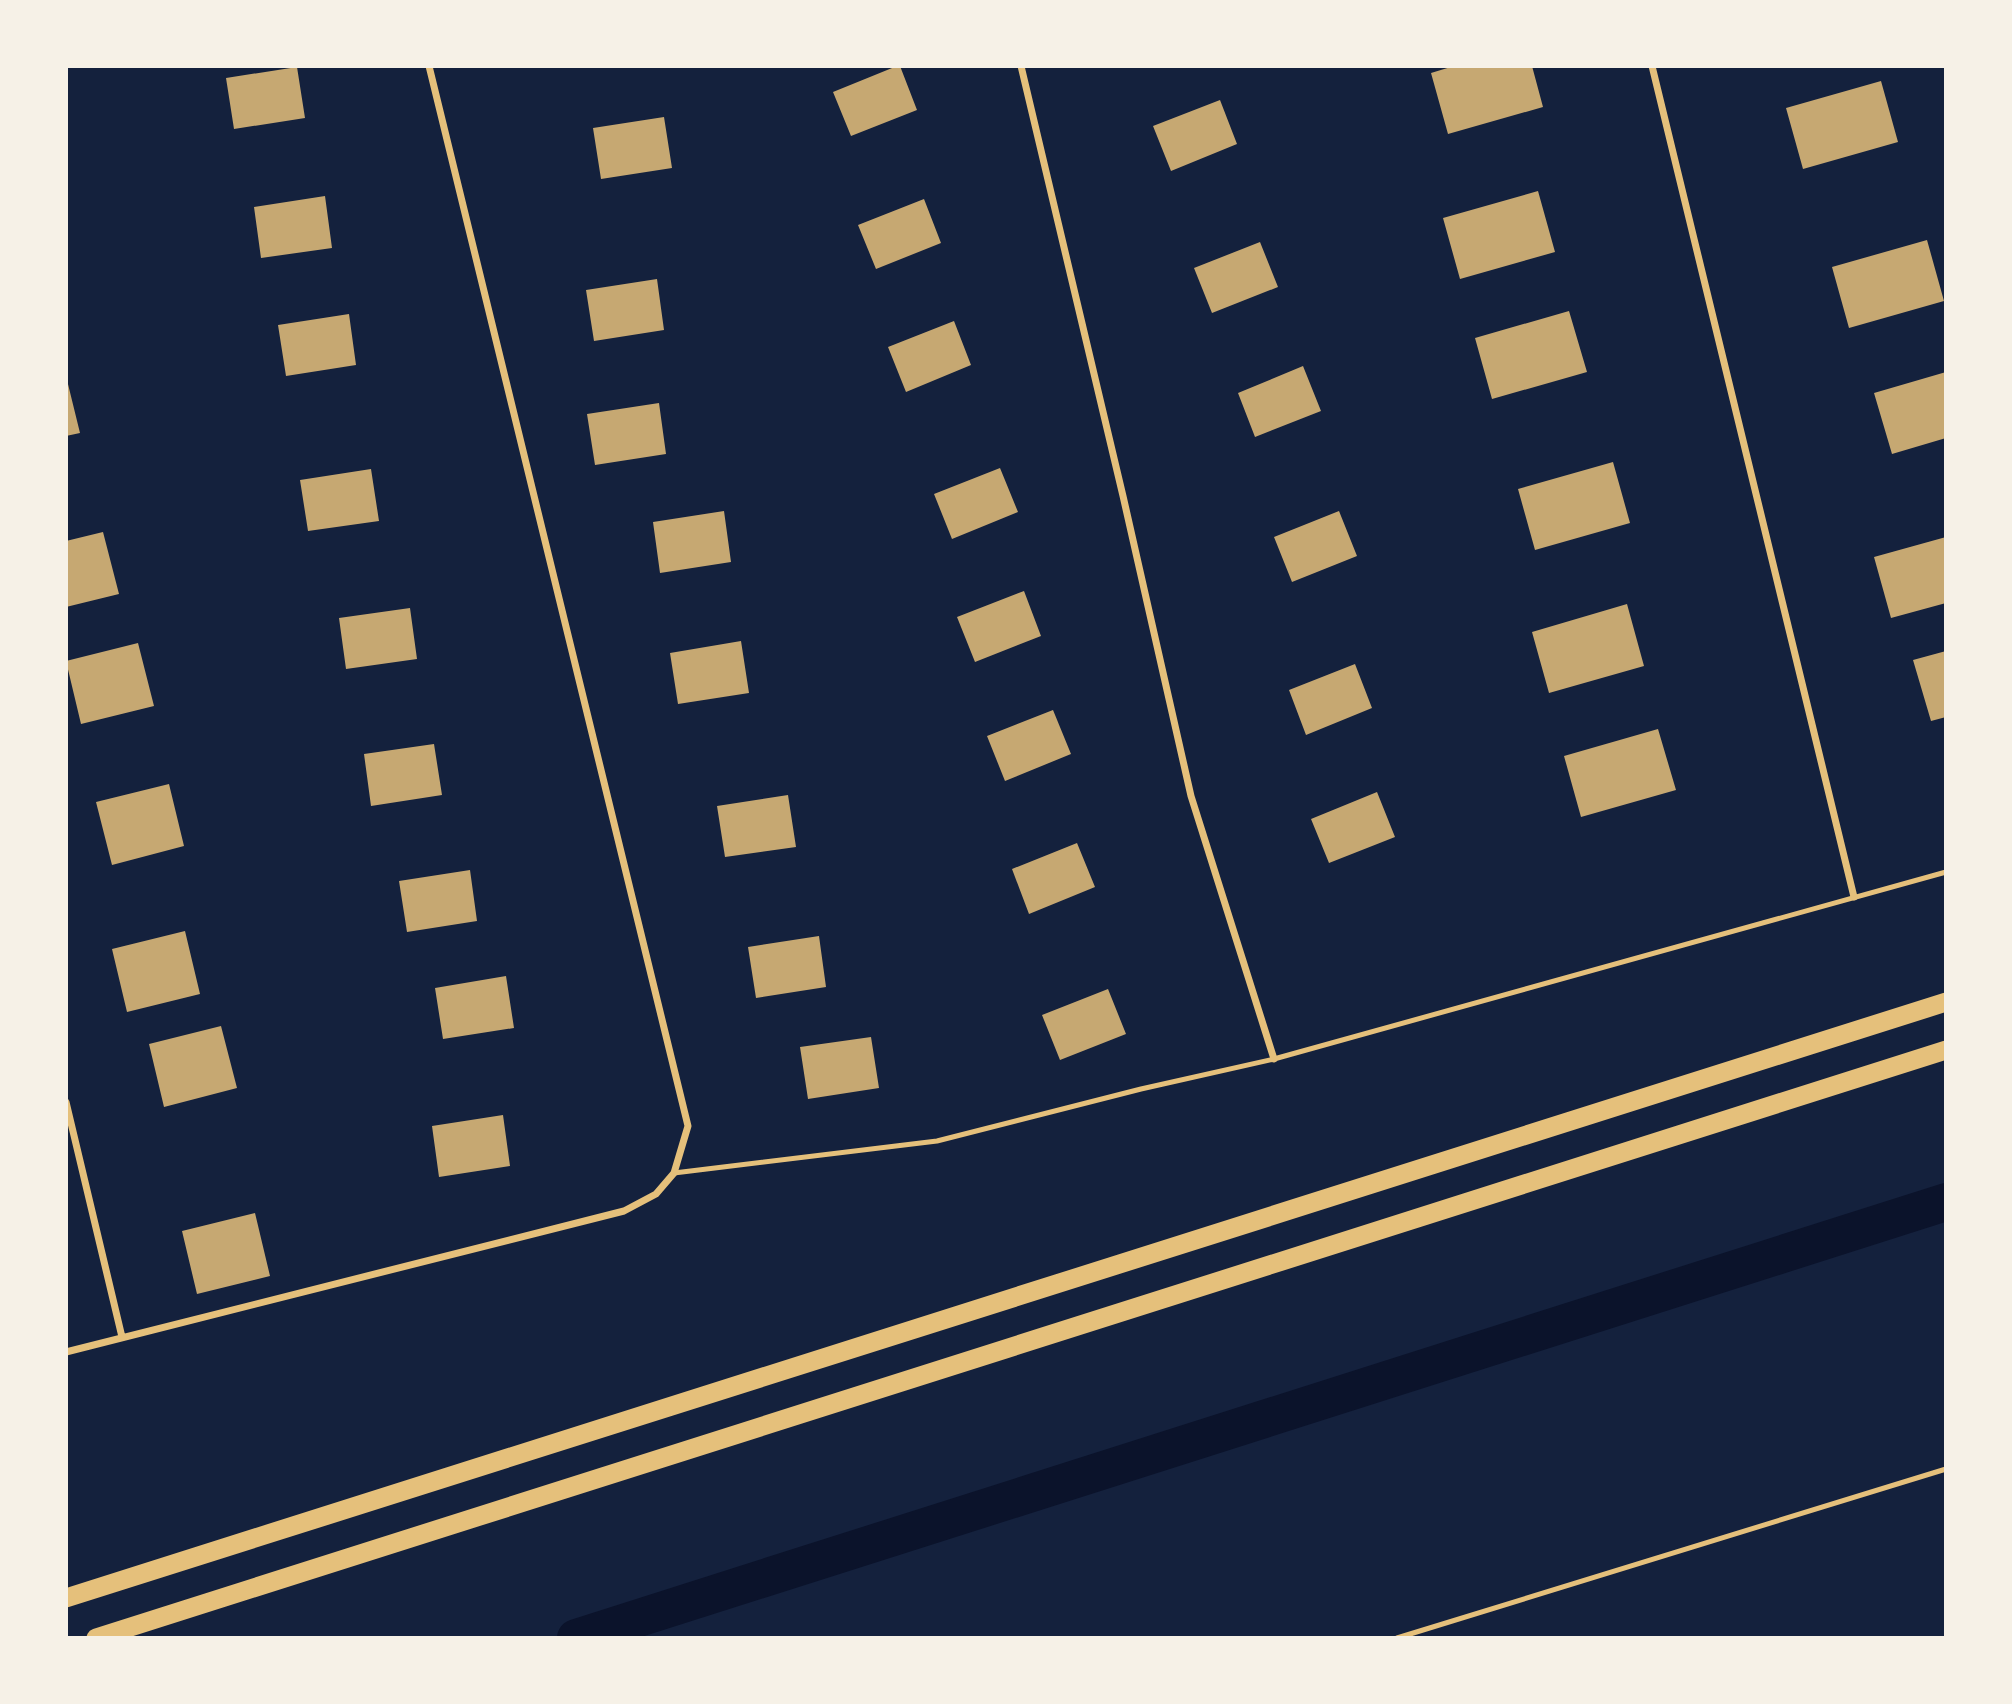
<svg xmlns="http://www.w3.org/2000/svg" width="2012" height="1704" font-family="'Golos Text',sans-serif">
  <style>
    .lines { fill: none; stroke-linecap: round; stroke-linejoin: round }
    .canal { stroke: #0b132b; stroke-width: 38 }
    .building { fill: #c6a872 }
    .service { stroke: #e5c07b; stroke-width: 5 }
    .minor { stroke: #e5c07b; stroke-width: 7 }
    .trunk { stroke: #e5c07b; stroke-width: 19 }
  </style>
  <rect width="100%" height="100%" fill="#14213d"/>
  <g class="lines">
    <!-- canal -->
    <path class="canal" d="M576,1638l1370,-436"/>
  </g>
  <!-- building -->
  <path class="building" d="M897,66h3l17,44 -66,26 -18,-44z
    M1454,66h78l11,41 -95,27 -17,-61z
    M297,67l8,51 -71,11 -8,-51z
    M1881,81l17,61 -95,27 -17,-61z
    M1220,100l17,44 -66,27 -18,-45z
    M664,117l8,51 -71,11 -8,-51z
    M1538,191l17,61 -95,27 -17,-61z
    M325,196l7,52 -71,10 -7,-51z
    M924,199l17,44 -65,26 -18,-44z
    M1927,240l17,61 -95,27 -17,-61z
    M1260,242l18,45 -66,26 -18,-45z
    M657,279l7,51 -70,11 -8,-51z
    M1569,311l18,61 -95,27 -17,-61z
    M349,314l7,51 -70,11 -8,-51z
    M954,321l17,44 -65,27 -18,-45z
    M1303,366l18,45 -66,26 -17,-44z
    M1946,372v66l-54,16 -18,-61z
    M67,380l13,53 -14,3v-55z
    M659,403l7,51 -71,11 -8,-51z
    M1613,462l17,61 -95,27 -17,-61z
    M1000,468l18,44 -66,27 -18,-45z
    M371,469l8,52 -71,10 -8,-51z
    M724,511l7,51 -71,11 -7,-51z
    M1339,511l18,45 -65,26 -18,-45z
    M103,532l16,62 -53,13v-66z
    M1946,537v66l-55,15 -17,-61z
    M1024,591l17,45 -66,26 -18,-45z
    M1627,604l17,62 -95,27 -17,-61z
    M410,608l7,51 -71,10 -7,-51z
    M741,641l8,52 -71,11 -8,-51z
    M138,643l16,63 -73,18 -15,-63z
    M1946,651v66l-15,4 -18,-61z
    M1355,664l17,44 -66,27 -17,-45z
    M1053,710l18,44 -66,27 -18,-45z
    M1658,729l18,61 -95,27 -17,-61z
    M434,744l8,51 -71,11 -7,-52z
    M169,784l15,62 -72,19 -16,-63z
    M1377,792l18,45 -66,26 -18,-44z
    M788,795l8,52 -71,10 -8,-51z
    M1077,843l18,44 -66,27 -17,-45z
    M470,870l7,51 -70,11 -8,-51z
    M185,931l15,63 -73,18 -15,-63z
    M819,936l7,51 -70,11 -8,-51z
    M506,976l8,52 -71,11 -8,-51z
    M1108,989l18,45 -66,26 -18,-45z
    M221,1026l16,62 -73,19 -15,-63z
    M871,1037l8,51 -71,11 -8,-52z
    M503,1115l7,51 -71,11 -7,-51z
    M255,1213l15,63 -73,18 -15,-63z"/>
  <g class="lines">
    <!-- service -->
    <path class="service" d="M674,1173l263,-32 204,-52 133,-30 672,-187
      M1397,1638l549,-169"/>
    <!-- minor -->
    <path class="minor" d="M1021,66l102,430 68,300 83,263
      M1652,66l202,831
      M66,1102l56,235
      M66,1352l558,-141 32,-17 18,-21 14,-47 -259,-1060"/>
    <!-- trunk -->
    <path class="trunk" d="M66,1598l1880,-596
      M96,1638l1850,-588"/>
  </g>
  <!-- border -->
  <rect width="2012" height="1704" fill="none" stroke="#f6f1e7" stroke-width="136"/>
</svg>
